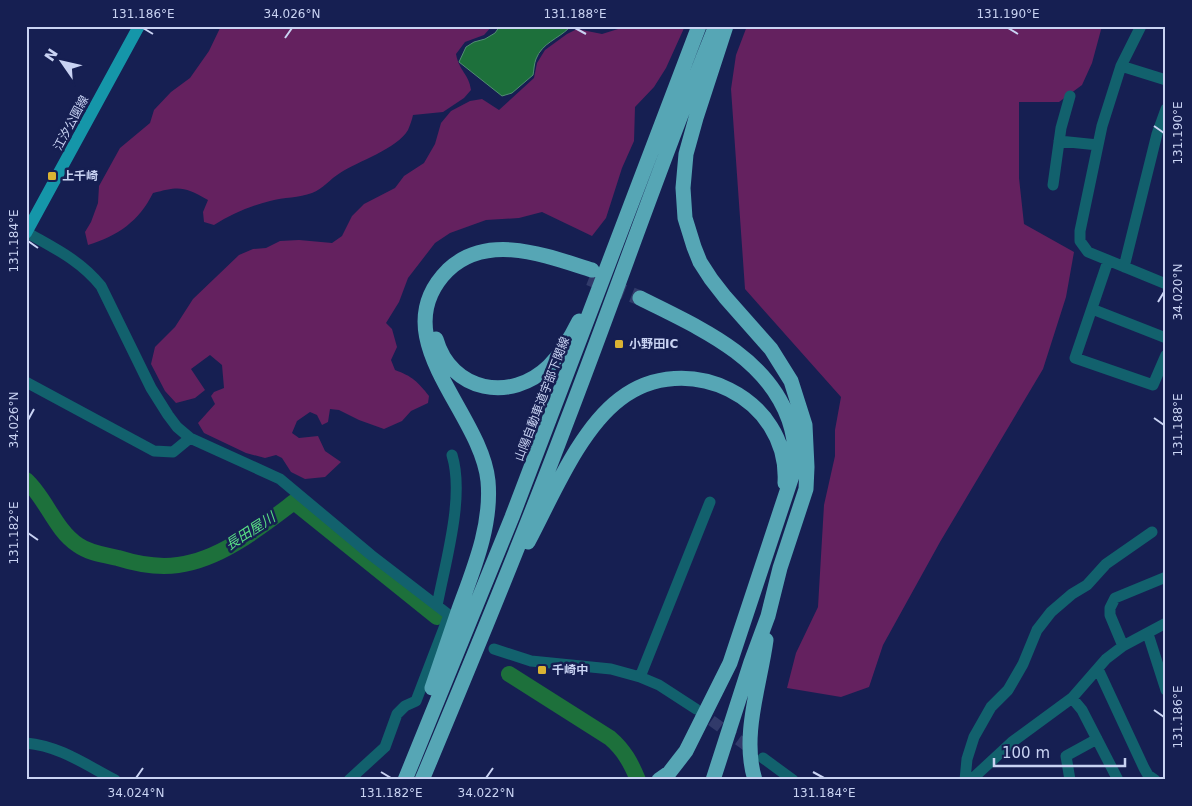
<svg xmlns="http://www.w3.org/2000/svg" width="1192" height="806" font-family="'DejaVu Sans','Noto Sans JP',sans-serif">
  <style>
    .green { fill: #64215f }
    .water { fill: #1d703b; stroke: #518e72 }
    .lines { fill: none; stroke-linecap: round; stroke-linejoin: round }
    .river { stroke: #1d703b; stroke-width: 16 }
    .minor-tunnel { stroke: #313a6a; stroke-width: 11; stroke-dasharray: 11 5.5; stroke-linecap: butt }
    .highway-tunnel { stroke: #313a6a; stroke-width: 15; stroke-dasharray: 15 8; stroke-linecap: butt }
    .minor { stroke: #12616d; stroke-width: 11 }
    .major { stroke: #1596a9; stroke-width: 12 }
    .highway { stroke: #56a6b5; stroke-width: 15 }
    .ticks { fill: none; stroke: #c9d3f3; stroke-width: 2 }
    .poi-dot { fill: #dab333; stroke: #161f52; stroke-width: 2 }
    .labels { text-anchor: middle; stroke-width: 5; stroke-linejoin: round; paint-order: stroke }
    .street-label { font-size: 12px; fill: #c9d3f3; stroke: #161f52 }
    .poi-label { font-size: 12px; font-weight: bold; fill: #c9d3f3; stroke: #161f52; text-anchor: start }
    .water-label { font-size: 14px; font-style: italic; fill: #59df84; stroke: #161f52 }
    .neatline { fill: none; stroke: #c9d3f3; stroke-width: 2 }
    .ticks-label { font-size: 12px; text-anchor: middle; fill: #c9d3f3 }
  </style>
  <rect width="100%" height="100%" fill="#161f52"/>
  <!-- green -->
  <path class="green" d="M221,26h271l-8,9 -19,7 -9,12c3,17 13,20 15,36l-7,8 -21,14 -30,3c-1,5 -3,10 -5,15 -11,19 -50,31 -68,43 -10,6 -17,16 -28,20 -13,5 -28,4 -42,8 -20,5 -39,13 -56,24l-10,-3 -1,-10 5,-12c-24,-14 -29,-14 -55,-7 -14,28 -35,43 -65,52l-3,-13 6,-10 7,-19 1,-17 21,-38 30,-25 4,-13 17,-18 19,-14 19,-27z
    M641,26h44l-19,42 -12,19 -19,20 -1,34 -12,27 -16,50 -14,18 -50,-24 -23,6 -33,2 -36,13 -15,10 -27,35 -9,24 -13,21 6,6 5,18 -6,13 4,10c17,6 23,12 34,26l-1,7 -17,8 -9,10 -18,8 -25,-9 -20,-10 -9,-1 -2,13 -6,3 -5,-10 -7,-3 -13,9 -5,12 7,5 19,-2 7,15 16,11 -16,15 -20,2 -14,-7 -9,-14 -6,-3 -11,3 -19,-5 -42,-20 -6,-10 17,-19 -4,-8 3,-4 10,-4 -2,-23 -12,-10 -19,14 14,21 -10,8 -19,5 -11,-12 -14,-27 4,-17 20,-20 18,-28 46,-44 14,-6 13,-1 14,-7 19,-1 33,3 10,-7 10,-20 12,-12 31,-16 9,-12 20,-13 11,-19 6,-21 10,-12 19,-10 12,-2 17,11 35,-32 3,-15 8,-13 22,-16 10,-5 25,5 16,-5h17z
    M747,26h355l-10,37 -10,22 -23,17h-40v76l5,46 50,28 -8,45 -23,72 -103,173 -57,103 -14,42 -28,10 -54,-9 9,-35 22,-46 6,-102 11,-49v-26l6,-33 -96,-108 -14,-200 5,-34z"/>
  <!-- water -->
  <path class="water" d="M500,26h68l1,2c-11,11 -27,15 -33,31 -2,5 -2,11 -3,16l-21,18 -10,3 -43,-34 7,-15 8,-5 11,-3 10,-6z"/>
  <g class="lines">
    <!-- river -->
    <path class="river" d="M26,480c20,18 29,50 52,65 11,8 27,10 40,13 19,6 39,10 60,7 42,-5 83,-38 116,-63l143,115
      M509,674l101,64c14,12 21,25 28,42"/>
    <!-- minor-tunnel -->
    <path class="minor-tunnel" d="M698,711l56,40"/>
    <!-- highway-tunnel -->
    <path class="highway-tunnel" d="M589,278l51,20"/>
    <!-- minor -->
    <path class="minor" d="M1141,26l-20,40 -19,60 -22,105v10l8,11 78,32
      M1121,66l45,14
      M1059,141l39,4
      M1053,185l8,-57 9,-32
      M26,232c28,16 54,28 75,54l50,102 17,27 9,12 13,11 90,41 91,76 78,60 -33,86 -11,5 -8,8 -12,33 -36,33
      M1108,261l-33,97 78,27 13,-30
      M1124,267l33,-133 9,-25
      M1092,309l74,29
      M26,382l128,69 19,1 17,-14
      M437,606c8,-43 28,-109 15,-151
      M1148,634l18,56
      M1123,646l-13,-31v-7l5,-10 51,-21
      M494,649l37,12 80,8 29,8 19,8 37,24
      M1098,669l46,99 4,7 7,5
      M640,677l70,-175
      M1072,698l10,12 36,70
      M26,743c34,3 60,22 89,37
      M763,758l30,22
      M965,780l2,-21 7,-22 17,-30 17,-17 15,-26 14,-34 14,-18 21,-18 15,-9 19,-21 46,-32
      M971,780l41,-38 60,-44 34,-39 17,-13 43,-23
      M1070,780l-4,-24 31,-17"/>
    <!-- major -->
    <path class="major" d="M26,233l113,-207"/>
    <!-- highway -->
    <path class="highway" d="M640,298c57,29 126,57 149,122 6,18 8,35 4,53l-63,190 -44,88 -17,22 -10,7
      M436,339c15,53 75,64 113,27 13,-13 22,-29 30,-45
      M528,542c24,-45 51,-112 92,-143 66,-51 170,-2 165,84
      M432,688c9,-26 18,-53 27,-79 15,-41 33,-84 29,-128 -7,-70 -107,-144 -40,-211 40,-38 99,-14 144,0
      M405,780l107,-263 187,-491
      M422,780c49,-117 98,-235 143,-354 51,-132 97,-267 150,-398
      M713,780l38,-118 17,-46 12,-48 26,-79 1,-22 -2,-42 -14,-44 -20,-32 -46,-52 -14,-18 -11,-17 -6,-15 -9,-29 -2,-30 3,-34 10,-36 30,-92
      M755,780c-14,-44 5,-95 11,-140"/>
  </g>
  <!-- ticks -->
  <path class="ticks" d="M143,28l10,6M575,28l11,6M1008,28l10,6M285,38l7,-10M1154,126l10,7M28,241l10,7M1158,302l6,-10M1154,418l10,7M28,420l6,-11M28,533l10,7M1154,710l10,7M381,772l10,6M813,772l11,6M136,778l7,-10M486,778l7,-10"/>
  <!-- markers -->
  <g class="poi-dot">
    <rect x="47" y="171" width="10" height="10" rx="2.5"/>
    <rect x="614" y="339" width="10" height="10" rx="2.5"/>
    <rect x="537" y="665" width="10" height="10" rx="2.5"/>
  </g>
  <g class="labels">
    <!-- street labels -->
    <g class="street-label">
      <text transform="translate(71 123) rotate(-62)" y="4">江汐公園線</text>
      <text transform="translate(542 399) rotate(-69)" y="4">山陽自動車道宇部下関線</text>
    </g>
    <!-- poi labels -->
    <g class="poi-label">
      <text x="62" y="180">上千崎</text>
      <text x="629" y="348">小野田IC</text>
      <text x="552" y="674">千崎中</text>
    </g>
    <!-- water labels -->
    <g class="water-label">
      <text transform="translate(250 531) rotate(-33)" y="5">長田屋川</text>
    </g>
  </g>
  <!-- border -->
  <rect width="1192" height="806" fill="none" stroke="#161f52" stroke-width="55"/>
  <!-- north arrow -->
  <g transform="translate(62 62) rotate(304)" stroke="#161f52" stroke-width="4" paint-order="stroke">
  <path d="M0-4L9 19L0 12L-9 19Z" fill="#c9d3f3"/>
  <text y="-8" font-size="14" font-weight="bold" text-anchor="middle" fill="#c9d3f3">N</text>
  </g>
  <!-- scale -->
  <path d="M994 758v8h131v-8" fill="none" stroke="#c9d3f3" stroke-width="2.5"/>
  <text x="1002" y="758" font-size="15" fill="#c9d3f3" stroke="#161f52" stroke-width="4" paint-order="stroke">100 m</text>
  <rect x="28" y="28" width="1136" height="750" class="neatline"/>
  <g class="ticks-label">
    <text x="143" y="18">131.186°E</text>
    <text x="292" y="18">34.026°N</text>
    <text x="575" y="18">131.188°E</text>
    <text x="1008" y="18">131.190°E</text>
    <text transform="translate(1178 133) rotate(-90)" y="4">131.190°E</text>
    <text transform="translate(14 241) rotate(-90)" y="4">131.184°E</text>
    <text transform="translate(1178 292) rotate(-90)" y="4">34.020°N</text>
    <text transform="translate(14 420) rotate(-90)" y="4">34.026°N</text>
    <text transform="translate(1178 425) rotate(-90)" y="4">131.188°E</text>
    <text transform="translate(14 533) rotate(-90)" y="4">131.182°E</text>
    <text transform="translate(1178 717) rotate(-90)" y="4">131.186°E</text>
    <text x="136" y="797">34.024°N</text>
    <text x="391" y="797">131.182°E</text>
    <text x="486" y="797">34.022°N</text>
    <text x="824" y="797">131.184°E</text>
  </g>
</svg>
